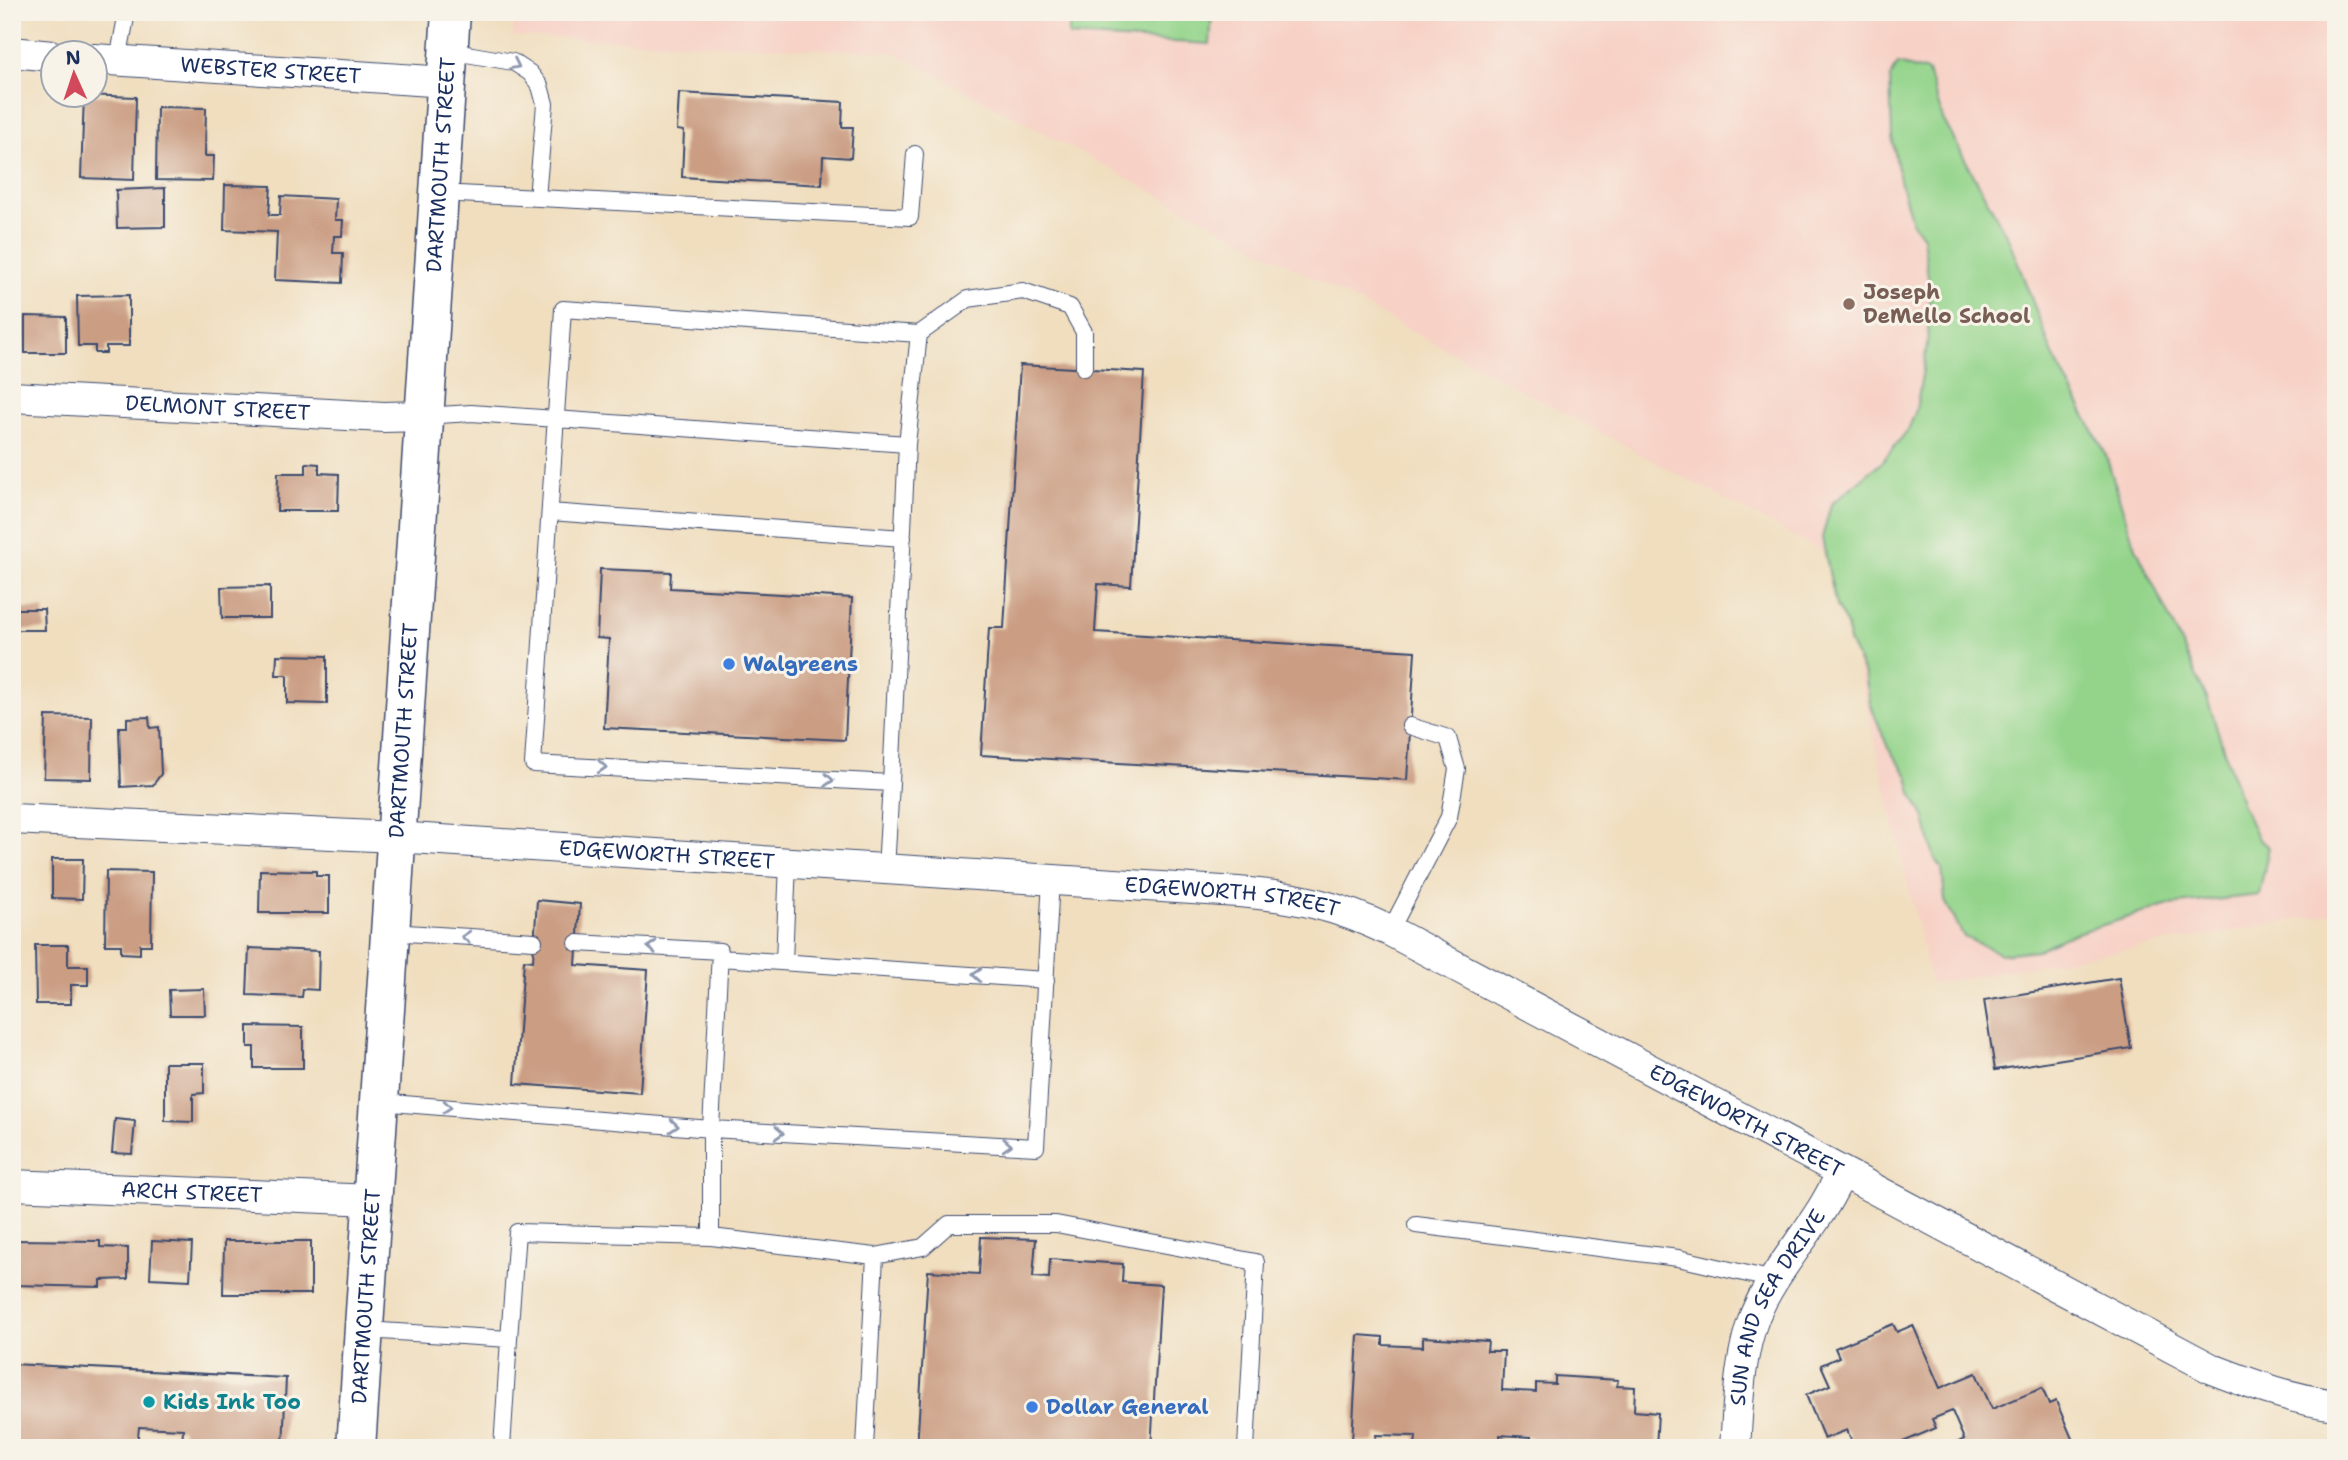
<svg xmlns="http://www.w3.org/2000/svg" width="2348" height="1460" font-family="'Shantell Sans',sans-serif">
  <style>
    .built { fill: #f7d1c6 }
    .green { fill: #93d48a; stroke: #578274; stroke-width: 2 }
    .building { fill: #cb9e84 }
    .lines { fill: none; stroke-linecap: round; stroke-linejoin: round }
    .lane-casing { stroke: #3b496d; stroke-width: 18 }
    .street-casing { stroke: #3b496d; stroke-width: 32 }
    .secondary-casing { stroke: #3b496d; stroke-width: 41 }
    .lane { stroke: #fff; stroke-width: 16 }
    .street { stroke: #fff; stroke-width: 30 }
    .secondary { stroke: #fff; stroke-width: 38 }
    .oneway { stroke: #8d97ae }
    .education-dot { fill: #8d6e63; stroke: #f7f3e8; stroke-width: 2.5 }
    .shop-dot { fill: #3f7fe0; stroke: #f7f3e8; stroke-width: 2.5 }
    .culture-dot { fill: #0f9aa8; stroke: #f7f3e8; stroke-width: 2.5 }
    .labels { text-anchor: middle; stroke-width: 6; stroke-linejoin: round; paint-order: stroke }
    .street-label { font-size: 21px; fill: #1b2f5e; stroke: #f7f3e8 }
    .education-label { font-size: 21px; font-weight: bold; fill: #785e54; stroke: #f7f3e8; text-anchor: start }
    .shop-label { font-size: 21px; font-weight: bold; fill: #366cbe; stroke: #f7f3e8; text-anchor: start }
    .culture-label { font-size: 21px; font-weight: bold; fill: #0d838f; stroke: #f7f3e8; text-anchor: start }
  </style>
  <rect width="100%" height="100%" fill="#f7f3e8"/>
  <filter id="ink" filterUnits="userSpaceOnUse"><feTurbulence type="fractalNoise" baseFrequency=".0143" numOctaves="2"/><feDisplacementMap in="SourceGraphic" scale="14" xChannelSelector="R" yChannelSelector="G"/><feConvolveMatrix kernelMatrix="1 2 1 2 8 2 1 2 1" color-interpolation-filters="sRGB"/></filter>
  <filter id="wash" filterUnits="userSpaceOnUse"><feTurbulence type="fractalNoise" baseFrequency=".00686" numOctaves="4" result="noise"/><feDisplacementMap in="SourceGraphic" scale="28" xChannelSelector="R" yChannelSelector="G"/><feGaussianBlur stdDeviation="1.57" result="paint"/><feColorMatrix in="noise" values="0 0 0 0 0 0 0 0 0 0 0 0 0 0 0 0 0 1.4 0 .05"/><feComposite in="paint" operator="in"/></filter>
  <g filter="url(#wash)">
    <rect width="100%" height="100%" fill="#f0debf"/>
    <!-- built -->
    <path class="built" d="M514,12h1822v901l-405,71 -99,-427 -939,-505 -380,-16z"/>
    <!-- green -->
    <path class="green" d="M1070,12h142l-2,32 -141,-8z
      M1898,64l30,8 15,47 66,121 44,115 52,98 28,88 74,157 35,107 16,34 11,8 -10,48 -90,10 -96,29 -36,16 -36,4 -37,-17 -19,-36 -3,-33 -8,-11 -9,-39 -13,-25 -4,-17 -20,-28 -18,-45 -5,-28 -16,-33 -2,-17 -11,-19 -14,-68 9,-34 51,-42 26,-32 8,-20 11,-64 3,-52 -7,-57 -11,-15 -12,-42 -8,-43 -2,-59z"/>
    <g id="blocks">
      <!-- building -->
      <path class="building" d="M679,93l164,9 -1,25h11l-2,31 -28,-2 -1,29 -140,-8 2,-46 -7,-1z
        M84,95l52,2 -2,83 -53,-2z
        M157,107l49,1 -1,48h9l-1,25 -57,-1z
        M225,185l46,1 -2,29h11l1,-19 55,3 -1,21h8l-1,16h-8l-1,17h10l-1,30 -67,-3 2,-48 -53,-2z
        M165,188v39l-48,1 -1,-38z
        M129,295v51h-23v7h-11v-7h-17l-1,-50z
        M25,316l41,1v36h-41z
        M1020,365l124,7 -13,214 -33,-2 -3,48 320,19 -8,129 -426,-25 8,-127h15z
        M306,463l13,1v9l20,1 -1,37h-61l1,-38h28z
        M600,569l71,3 -1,16 182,10 -7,142 -241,-12 5,-89 -12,-1z
        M270,586v32h-48l-1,-31z
        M12,609h32l1,21h-33z
        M277,655l50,1v48l-40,-1v-28h-11z
        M46,716l46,1 -1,62 -47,-1z
        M149,717l1,11 9,-1 2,47 -8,11 -32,2 -2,-60h8v-9z
        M52,859h31l-1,40 -30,-1z
        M260,870l56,1v5h13v37h-70z
        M106,871l46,1 -1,73h-11v9l-19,-1v-8h-16z
        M537,900l43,4 -4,61 72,5 -8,123 -125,-9 9,-124 9,1z
        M35,945h33v21h20v19h-17v19h-35z
        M249,948l70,3 -1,39 -15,-1 -1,8 -55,-2z
        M2119,978l12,70 -136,22 -11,-70z
        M204,989l1,26h-35l-1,-25z
        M248,1026l55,1v41h-49v-21h-6z
        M165,1063h39v30l-11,1v28l-28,-1z
        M115,1119l20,2 -3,33 -20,-1z
        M981,1237l55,2 -3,38 16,1 1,-19 73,5 -1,18 39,3 -10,163h-234l11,-177 51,3z
        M14,1240l86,1v6l28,1v31l-27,1v7l-88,-2z
        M152,1241l40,2 -2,37 -40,-2z
        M224,1241h87v53h-88z
        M1893,1324l4,8 16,-7 27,63 36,-15 16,36 50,-21 7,16 7,-3 20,47h-120l-1,-4 9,-5 -12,-28 -20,8 4,9 -47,20h-15l-2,-5 -17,5 -8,-18 -23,9 -18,-44 24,-10 -9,-20 18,-8 -4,-9z
        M1358,1335l25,2v8l40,2v-10l65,4 -1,10h17l-2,39 34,2v-9l19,1v-8l63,4 -1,6 18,1 -1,24 24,2 -2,35h-126l1,-11 -31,-2v8l-20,-2 -1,7 -64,-1 1,-11 -40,-1 -1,7 -23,-1z
        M12,1364l274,14 -3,70h-101l1,-19 -44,-2 -2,21h-125z"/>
    </g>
  </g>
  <g filter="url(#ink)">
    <use href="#blocks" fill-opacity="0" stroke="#3b496d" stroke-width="2"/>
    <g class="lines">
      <defs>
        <path id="lane" d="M449,51l64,11 17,11 10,13 5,18 -8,94
          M118,60l9,-48
          M439,193l471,24 5,-63
          M919,334l49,-35 55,-8 47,16 14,25v36
          M423,416l48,-3 436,31 12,-110 -356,-25 -30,455 358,19 -5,86
          M550,512l353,26
          M891,783l16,-339
          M1390,931l59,-114 8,-48 -9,-31 -38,-12
          M390,932l144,9
          M577,943l143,8 -9,178v108l164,19 -10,192
          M720,958l326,22
          M784,962l4,-100
          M379,1102l332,27 325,18 15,-267
          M1416,1225l262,33 96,22
          M875,1256l48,-9 26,-23h107l200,38 -10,186
          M365,1330l144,9 8,-107 194,5
          M502,1448l7,-109"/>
        <g id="street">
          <path d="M12,52l40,4"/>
          <path id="s1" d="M94,59l353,23"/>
          <path id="s2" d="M12,397l372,20 39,-1"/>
          <path id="s3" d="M12,819l383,18 843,55c59,5 98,13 152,39l822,438c41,16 80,30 124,36"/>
          <path id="s4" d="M12,1185l361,15"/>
          <path id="s5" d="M1735,1448c3,-43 4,-92 20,-133 15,-36 42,-67 63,-100 9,-13 16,-28 24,-42"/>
        </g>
        <g id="secondary">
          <path id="s6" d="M356,1448l95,-1436"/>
        </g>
      </defs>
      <!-- lane casing -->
      <use href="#lane" class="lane-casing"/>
      <!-- street casing -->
      <use href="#street" class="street-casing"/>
      <!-- secondary casing -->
      <use href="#secondary" class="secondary-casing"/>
      <!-- lane -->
      <use href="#lane" class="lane"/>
      <!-- street -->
      <use href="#street" class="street"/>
      <!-- secondary -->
      <use href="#secondary" class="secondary"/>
    </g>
    <!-- one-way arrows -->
    <defs><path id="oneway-chevron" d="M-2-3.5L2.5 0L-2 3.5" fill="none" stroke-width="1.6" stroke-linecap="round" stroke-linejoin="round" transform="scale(1.75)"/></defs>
    <g class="oneway">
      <use href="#oneway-chevron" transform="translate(515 65) rotate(26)"/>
      <use href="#oneway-chevron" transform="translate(602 767) rotate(3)"/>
      <use href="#oneway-chevron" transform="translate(829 780) rotate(3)"/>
      <use href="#oneway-chevron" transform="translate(466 937) rotate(-177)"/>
      <use href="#oneway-chevron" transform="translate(652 947) rotate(-177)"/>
      <use href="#oneway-chevron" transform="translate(977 975) rotate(-176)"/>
      <use href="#oneway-chevron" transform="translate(447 1107) rotate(5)"/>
      <use href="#oneway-chevron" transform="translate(674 1126) rotate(5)"/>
      <use href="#oneway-chevron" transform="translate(779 1133) rotate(3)"/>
      <use href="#oneway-chevron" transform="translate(1007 1145) rotate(3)"/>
    </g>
  </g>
  <!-- markers -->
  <circle class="education-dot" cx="1849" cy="304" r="7"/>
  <g class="shop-dot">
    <circle cx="729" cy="664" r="7"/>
    <circle cx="1032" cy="1407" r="7"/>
  </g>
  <circle class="culture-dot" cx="149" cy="1402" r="7"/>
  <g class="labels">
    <!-- street labels -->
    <g class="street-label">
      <text dy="7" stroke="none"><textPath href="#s1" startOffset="177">WEBSTER STREET</textPath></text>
      <text dy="7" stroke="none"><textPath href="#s6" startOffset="1286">DARTMOUTH STREET</textPath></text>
      <text dy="7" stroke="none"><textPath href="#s2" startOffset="206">DELMONT STREET</textPath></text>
      <text dy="7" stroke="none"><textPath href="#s6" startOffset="719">DARTMOUTH STREET</textPath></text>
      <text dy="7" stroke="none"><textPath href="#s3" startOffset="656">EDGEWORTH STREET</textPath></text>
      <text dy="7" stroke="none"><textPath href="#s3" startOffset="1223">EDGEWORTH STREET</textPath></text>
      <text dy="7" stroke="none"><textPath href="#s3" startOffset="1790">EDGEWORTH STREET</textPath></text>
      <text dy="7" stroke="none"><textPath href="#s4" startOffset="180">ARCH STREET</textPath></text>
      <text dy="7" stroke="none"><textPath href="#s6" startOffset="152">DARTMOUTH STREET</textPath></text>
      <text dy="7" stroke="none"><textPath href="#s5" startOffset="150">SUN AND SEA DRIVE</textPath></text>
    </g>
    <!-- education labels -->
    <g class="education-label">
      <text x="1863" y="299">Joseph<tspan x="1863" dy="24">DeMello School</tspan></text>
    </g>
    <!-- shop labels -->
    <g class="shop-label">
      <text x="743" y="671">Walgreens</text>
      <text x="1046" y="1414">Dollar General</text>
    </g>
    <!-- culture labels -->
    <g class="culture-label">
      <text x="163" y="1409">Kids Ink Too</text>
    </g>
  </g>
  <!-- margin -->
  <rect width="2348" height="1460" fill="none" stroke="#f7f3e8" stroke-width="42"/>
  <!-- north arrow -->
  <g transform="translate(74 74) rotate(357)"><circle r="33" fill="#f7f3e8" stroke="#9fa5b1" stroke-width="2"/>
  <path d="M0-5L12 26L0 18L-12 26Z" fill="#d1495b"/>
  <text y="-10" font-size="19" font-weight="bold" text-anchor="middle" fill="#1b2f5e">N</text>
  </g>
</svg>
